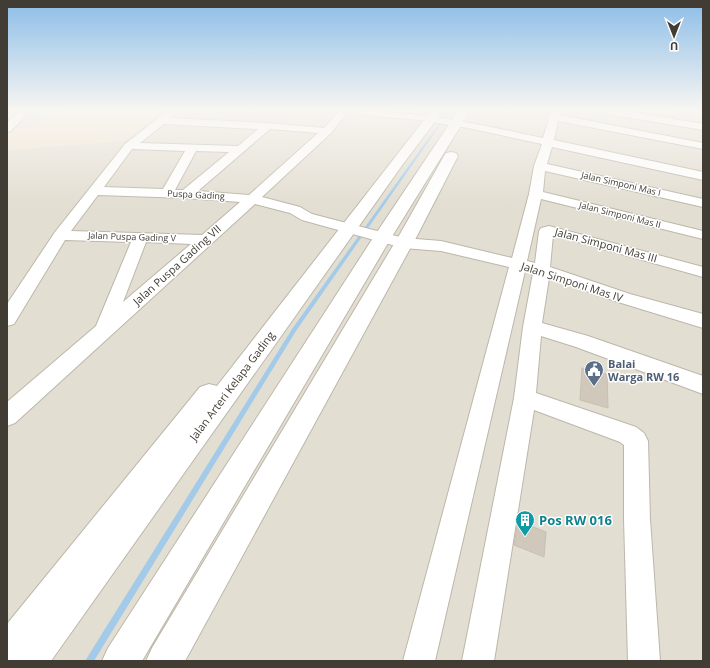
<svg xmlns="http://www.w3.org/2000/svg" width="710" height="668" font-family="'Open Sans',sans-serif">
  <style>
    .residential { fill: #e3ded2 }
    .commercial { fill: #f1e3cf }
    .green { fill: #cae1af }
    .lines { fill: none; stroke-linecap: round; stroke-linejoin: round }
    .stream { fill: #a3cbe9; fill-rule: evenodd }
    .building { fill: #d0c8ba; stroke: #cabfae }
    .minor-casing { stroke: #bdb7aa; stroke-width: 2 }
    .tertiary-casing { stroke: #bdb7aa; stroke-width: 2 }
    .minor { fill: #fff; fill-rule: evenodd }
    .tertiary { fill: #fff; fill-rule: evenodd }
    .labels { text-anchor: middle; stroke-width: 3; stroke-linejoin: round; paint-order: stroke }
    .far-street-label { font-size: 9px; fill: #413c34; stroke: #fff }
    .street-label { font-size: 11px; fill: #413c34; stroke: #fff }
    .service-label { font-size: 11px; font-weight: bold; fill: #4e5e75; stroke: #fff; text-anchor: start }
    .near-culture-label { font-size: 13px; font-weight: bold; fill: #0d838f; stroke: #fff; text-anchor: start }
  </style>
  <rect width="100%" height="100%" fill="#f0ece3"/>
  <!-- residential -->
  <path class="residential" d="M7,111h58l-3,3 -13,2 -16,11 -23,2 -3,3z
    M163,111h212l41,5 4,-5h283v550h-696v-511l117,-9z"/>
  <!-- commercial -->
  <path class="commercial" d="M65,111h98l-39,30 -117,9v-18l3,-3 23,-2 16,-11 13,-2z"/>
  <!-- green -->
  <path class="green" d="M616,111h46l13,2 -2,9z"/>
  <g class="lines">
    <!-- stream -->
    <path class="stream" d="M448,111h2l-154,220 -202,330h-9l207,-332z"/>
  </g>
  <!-- building -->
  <path class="building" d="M582,368l25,6 1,34 -28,-8z
    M518,521l28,11 -2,25 -30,-12z"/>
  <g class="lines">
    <defs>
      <path id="minor" d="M19,111h11l-19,20 -4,1v-9z
        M167,111h11l-7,7 97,5 56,5 15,-17h10l-18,22 -69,64 38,10 12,7 92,24 37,3 71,17 17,-64 5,-28 8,-22 -74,-16 -48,-8 -63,-6 -5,-3c68,0 126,13 191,27l6,-20 -1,-1 3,-6h10l-1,4 143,28v6l-145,-28 -4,19 149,32v8l-151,-33 -5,17 156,35v8l-158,-36 -2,21 160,39v8l-162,-40 -14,62 8,2 4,-32 2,-3 8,-2 154,41v10l-150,-42 -3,32 80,27 73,20v14l-85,-26 -69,-24 -7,45 46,13 115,40v18l-127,-47 -35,-11 -5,57 100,34 8,6 4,8 2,78 10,142h-32l-4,-142v-74l-4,-3 -86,-32 -40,251h-32l52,-263 9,-71 10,-54 -8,-2 -90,390h-32l106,-394 -68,-16 -38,-3 -101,-28 -12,-7 -35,-9 -240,219 -8,3v-24l89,-76 35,-84 -66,-2 -51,84 -7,2v-22l48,-72 70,-88zM164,124l94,5 -20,17 -98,-3zM270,129l48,4 -69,62 -51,-4zM132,149l53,2 -22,38 -59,-2zM196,151l33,1 -46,38h-8zM98,195l88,3 54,4 -38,33 -131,-4zM146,242l45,2 -68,58z
        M603,111h22l78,13v6l-95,-16z"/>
      <path id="tertiary" d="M431,111h12l-40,53 -352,497h-44v-37l193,-237 9,-3 8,2z
        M458,111h12l-79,127 -249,423h-40l6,-13 265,-410z
        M451,152l5,1 2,3 -40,78 -233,427h-39l6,-13 248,-414 44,-78 2,-3z"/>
    </defs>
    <!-- minor casing -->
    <use href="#minor" class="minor-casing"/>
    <!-- tertiary casing -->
    <use href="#tertiary" class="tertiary-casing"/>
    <!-- minor -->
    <use href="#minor" class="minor"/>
    <!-- tertiary -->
    <use href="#tertiary" class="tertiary"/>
  </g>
  <!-- sky -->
  <linearGradient id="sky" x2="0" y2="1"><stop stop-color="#8cbde8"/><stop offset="0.54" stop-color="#f8f6f2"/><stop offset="1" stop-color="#f8f6f2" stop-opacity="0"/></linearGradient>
  <rect width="710" height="204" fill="url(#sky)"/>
  <!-- icons -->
  <defs>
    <symbol id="civic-pin" viewBox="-11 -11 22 30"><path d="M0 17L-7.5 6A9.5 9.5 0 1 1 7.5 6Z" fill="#5c6f8a" stroke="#fff"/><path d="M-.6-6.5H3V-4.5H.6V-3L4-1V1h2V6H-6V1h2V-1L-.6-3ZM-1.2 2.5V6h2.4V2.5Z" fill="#fff"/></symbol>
    <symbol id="building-pin" viewBox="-11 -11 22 30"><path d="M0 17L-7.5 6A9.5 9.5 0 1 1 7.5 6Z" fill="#0f9aa8" stroke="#fff"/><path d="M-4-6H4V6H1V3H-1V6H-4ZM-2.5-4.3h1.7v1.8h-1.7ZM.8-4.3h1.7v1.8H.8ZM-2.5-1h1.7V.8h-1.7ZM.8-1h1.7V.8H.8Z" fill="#fff"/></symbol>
  </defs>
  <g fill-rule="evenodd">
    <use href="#civic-pin" x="583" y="359" width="22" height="30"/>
    <use href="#building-pin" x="514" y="509" width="22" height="30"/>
  </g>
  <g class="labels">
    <!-- far-street labels -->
    <g class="far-street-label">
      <text transform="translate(621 184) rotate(13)" y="3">Jalan Simponi Mas I</text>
      <text transform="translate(196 195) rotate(3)" y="3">Puspa Gading</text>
      <text transform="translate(620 215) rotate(14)" y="3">Jalan Simponi Mas II</text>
      <text transform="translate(132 237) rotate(2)" y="3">Jalan Puspa Gading V</text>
    </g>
    <!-- street labels -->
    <g class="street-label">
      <text transform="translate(606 245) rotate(15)" y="4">Jalan Simponi Mas III</text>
      <text transform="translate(177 265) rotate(-42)" y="4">Jalan Puspa Gading VII</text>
      <text transform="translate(572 282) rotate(18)" y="4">Jalan Simponi Mas IV</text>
      <text transform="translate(232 386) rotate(-53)" y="4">Jalan Arteri Kelapa Gading</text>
    </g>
    <!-- service labels -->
    <g class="service-label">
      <text x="608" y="368">Balai<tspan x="608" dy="13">Warga RW 16</tspan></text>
    </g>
    <!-- near-culture labels -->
    <g class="near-culture-label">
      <text x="539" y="525">Pos RW 016</text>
    </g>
  </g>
  <!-- border -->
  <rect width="710" height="668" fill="none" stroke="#413c34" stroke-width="16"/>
  <!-- north arrow -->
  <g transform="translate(674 36) rotate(180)" stroke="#ffffff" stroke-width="3" paint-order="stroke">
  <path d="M0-3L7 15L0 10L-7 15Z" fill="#413c34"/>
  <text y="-6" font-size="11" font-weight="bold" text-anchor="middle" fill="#413c34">U</text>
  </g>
</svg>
